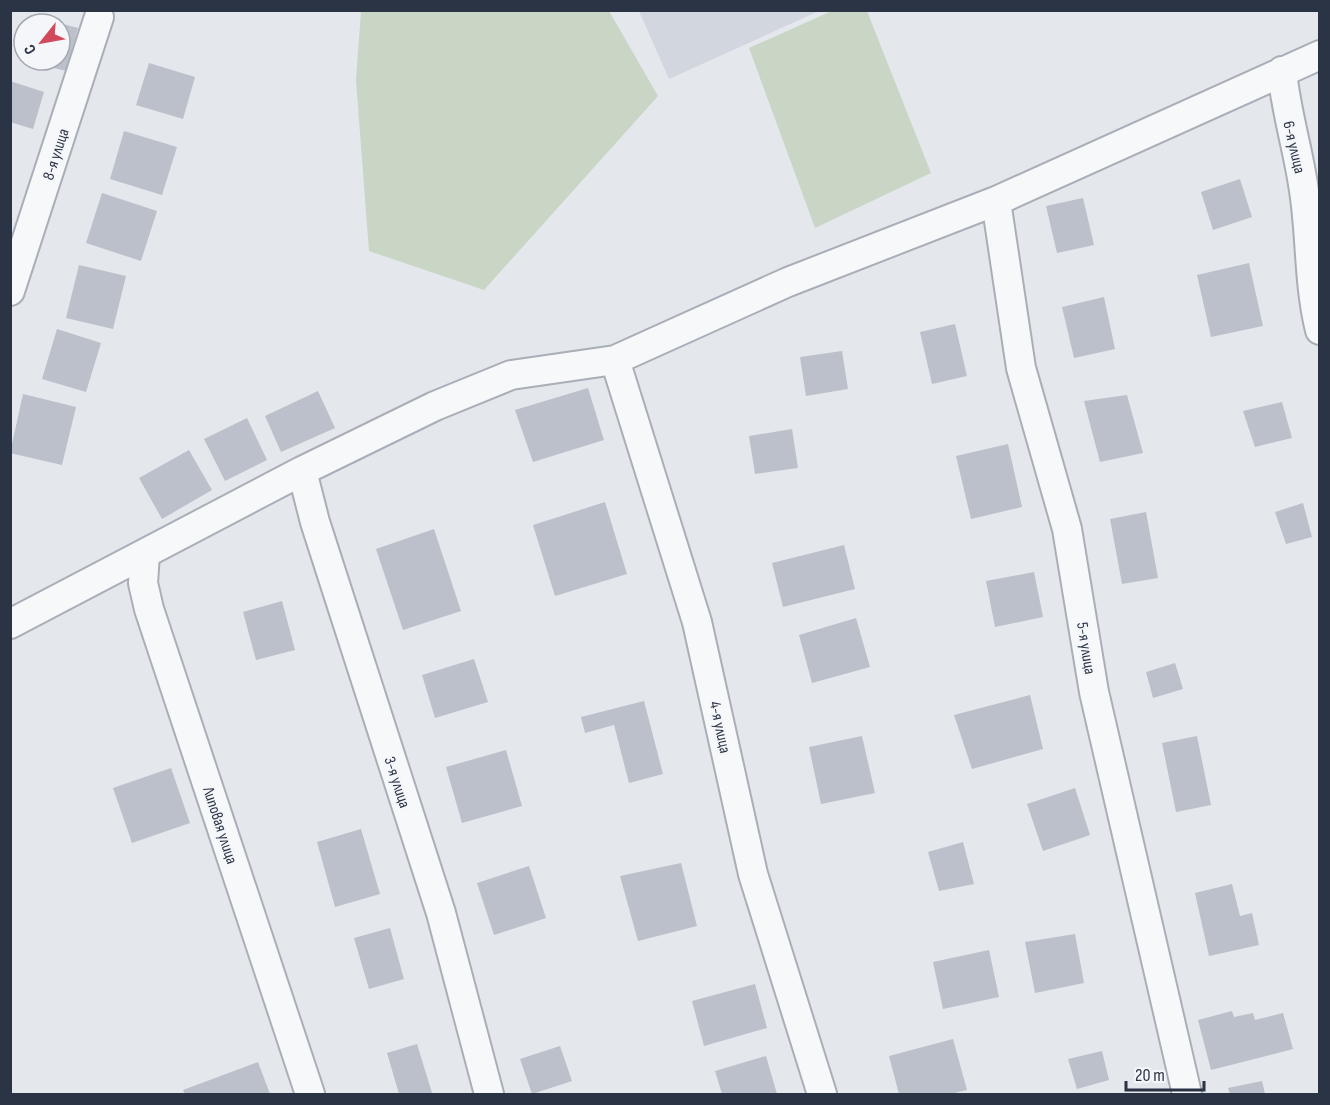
<svg xmlns="http://www.w3.org/2000/svg" width="1330" height="1105" font-family="'Sofia Sans Condensed',sans-serif">
  <style>
    .built { fill: #d2d6de }
    .green { fill: #c9d6c5 }
    .building { fill: #bbc0ca }
    .lines { fill: none; stroke-linecap: round; stroke-linejoin: round }
    .minor-casing { stroke: #a9aeb7; stroke-width: 32 }
    .minor { stroke: #f7f8fa; stroke-width: 28 }
    .labels { text-anchor: middle; stroke-width: 4.5; stroke-linejoin: round; paint-order: stroke }
    .street-label { font-size: 16px; fill: #2b3445; stroke: #f4f6f9 }
  </style>
  <rect width="100%" height="100%" fill="#e4e7ec"/>
  <!-- built -->
  <path class="built" d="M639,11h180l-150,68z"/>
  <!-- green -->
  <path class="green" d="M834,10l33,1 64,162 -116,55 -66,-180z
    M361,11h248l49,85 -174,194 -115,-39 -13,-171z"/>
  <!-- building -->
  <path class="building" d="M30,15l48,13 -12,43 -40,-10 34,-1v-36h-32z
    M23,41h1v19l-5,-1z
    M149,63l46,14 -12,42 -47,-14z
    M10,81l34,11 -11,37 -23,-7z
    M124,131l53,16 -15,48 -52,-16z
    M1240,179l12,38 -39,13 -12,-38z
    M102,193l55,18 -16,50 -55,-18z
    M1083,198l11,47 -37,8 -11,-47z
    M1249,263l14,63 -52,11 -14,-62z
    M79,265l47,11 -13,53 -47,-11z
    M1104,297l11,52 -41,9 -12,-51z
    M955,324l12,52 -35,8 -12,-52z
    M57,329l44,14 -15,49 -44,-13z
    M842,351l6,38 -42,7 -6,-39z
    M588,388l16,52 -71,22 -18,-52z
    M318,391l17,37 -54,24 -16,-36z
    M23,394l53,13 -14,58 -52,-12z
    M1127,395l16,58 -43,9 -16,-61z
    M1282,402l10,36 -37,9 -12,-36z
    M247,418l20,42 -42,21 -21,-42z
    M792,429l6,39 -43,6 -6,-38z
    M1008,444l14,63 -51,12 -15,-63z
    M189,450l23,40 -50,29 -23,-41z
    M605,502l22,72 -72,22 -22,-71z
    M1303,503l9,34 -26,7 -11,-32z
    M1146,512l12,66 -36,6 -12,-65z
    M434,529l27,82 -58,19 -27,-81z
    M844,545l11,44 -72,18 -11,-44z
    M1034,572l9,45 -48,10 -9,-46z
    M282,601l13,49 -39,10 -13,-48z
    M856,618l14,49 -58,16 -13,-48z
    M474,659l14,43 -53,16 -13,-43z
    M1175,663l8,26 -30,9 -7,-26z
    M1030,695l13,54 -71,20 -18,-54z
    M644,701l19,73 -34,9 -15,-58 -29,8 -4,-16z
    M862,736l13,57 -54,11 -12,-57z
    M1197,736l14,69 -35,7 -14,-69z
    M506,750l16,56 -60,17 -16,-56z
    M171,768l19,55 -58,20 -19,-55z
    M1075,788l15,47 -47,16 -16,-47z
    M361,829l19,65 -45,13 -18,-65z
    M963,842l11,42 -35,7 -11,-39z
    M681,863l16,63 -59,15 -18,-65z
    M529,866l17,52 -52,17 -17,-52z
    M1232,884l8,32 12,-3 7,32 -50,11 -14,-63z
    M390,928l14,51 -35,10 -15,-51z
    M1075,934l9,49 -49,10 -10,-51z
    M989,950l10,47 -56,12 -10,-47z
    M755,984l12,44 -63,18 -12,-45z
    M1232,1011l2,6 19,-4 2,7 28,-7 10,36 -82,21 -13,-50z
    M953,1039l14,51 -17,4h-51l-10,-38z
    M417,1044l15,49 -33,1 -12,-41z
    M560,1046l12,35 -40,13 -12,-35z
    M1102,1051l7,29 -32,9 -9,-30z
    M766,1056l11,38h-55l-7,-23z
    M258,1062l12,32h-85l-2,-4z
    M1262,1081l3,13h-35l-2,-6z"/>
  <g class="lines">
    <defs>
      <path id="minor" d="M1282,71c4,43 18,84 23,127 6,44 4,88 15,132
        M996,201l25,167 46,161 27,163 93,402
        M10,291l89,-274
        M615,360l82,262 56,252 69,220
        M302,471l13,51 126,391 48,181
        M145,554l-2,29 6,26 161,485
        M10,624l292,-153 133,-65 76,-31 104,-15 173,-78 208,-81 324,-146"/>
    </defs>
    <!-- minor casing -->
    <use href="#minor" class="minor-casing"/>
    <!-- minor -->
    <use href="#minor" class="minor"/>
  </g>
  <g class="labels">
    <!-- street labels -->
    <g class="street-label">
      <text transform="translate(1295 147) rotate(77)" y="6">6-я улица</text>
      <text transform="translate(55 154) rotate(-72)" y="6">8-я улица</text>
      <text transform="translate(1087 648) rotate(81)" y="6">5-я улица</text>
      <text transform="translate(721 727) rotate(78)" y="6">4-я улица</text>
      <text transform="translate(398 782) rotate(72)" y="6">3-я улица</text>
      <text transform="translate(221 825) rotate(72)" y="6">Липовая улица</text>
    </g>
  </g>
  <!-- border -->
  <rect width="1330" height="1105" fill="none" stroke="#2b3445" stroke-width="24"/>
  <!-- north arrow -->
  <g transform="translate(42 42) rotate(239)"><circle r="28" fill="#f4f6f9" stroke="#a4a8b1" stroke-width="1.5"/>
  <path d="M0-4.5L10 22L0 15L-10 22Z" fill="#d1495b"/>
  <text y="-9" font-size="16" font-weight="bold" text-anchor="middle" fill="#2b3445">С</text>
  </g>
  <!-- scale -->
  <path d="M1126 1081v9h78v-9" fill="none" stroke="#2b3445" stroke-width="3"/>
  <text x="1135" y="1081" font-size="18" fill="#2b3445" stroke="#f4f6f9" stroke-width="4.5" paint-order="stroke">20 m</text>
</svg>
